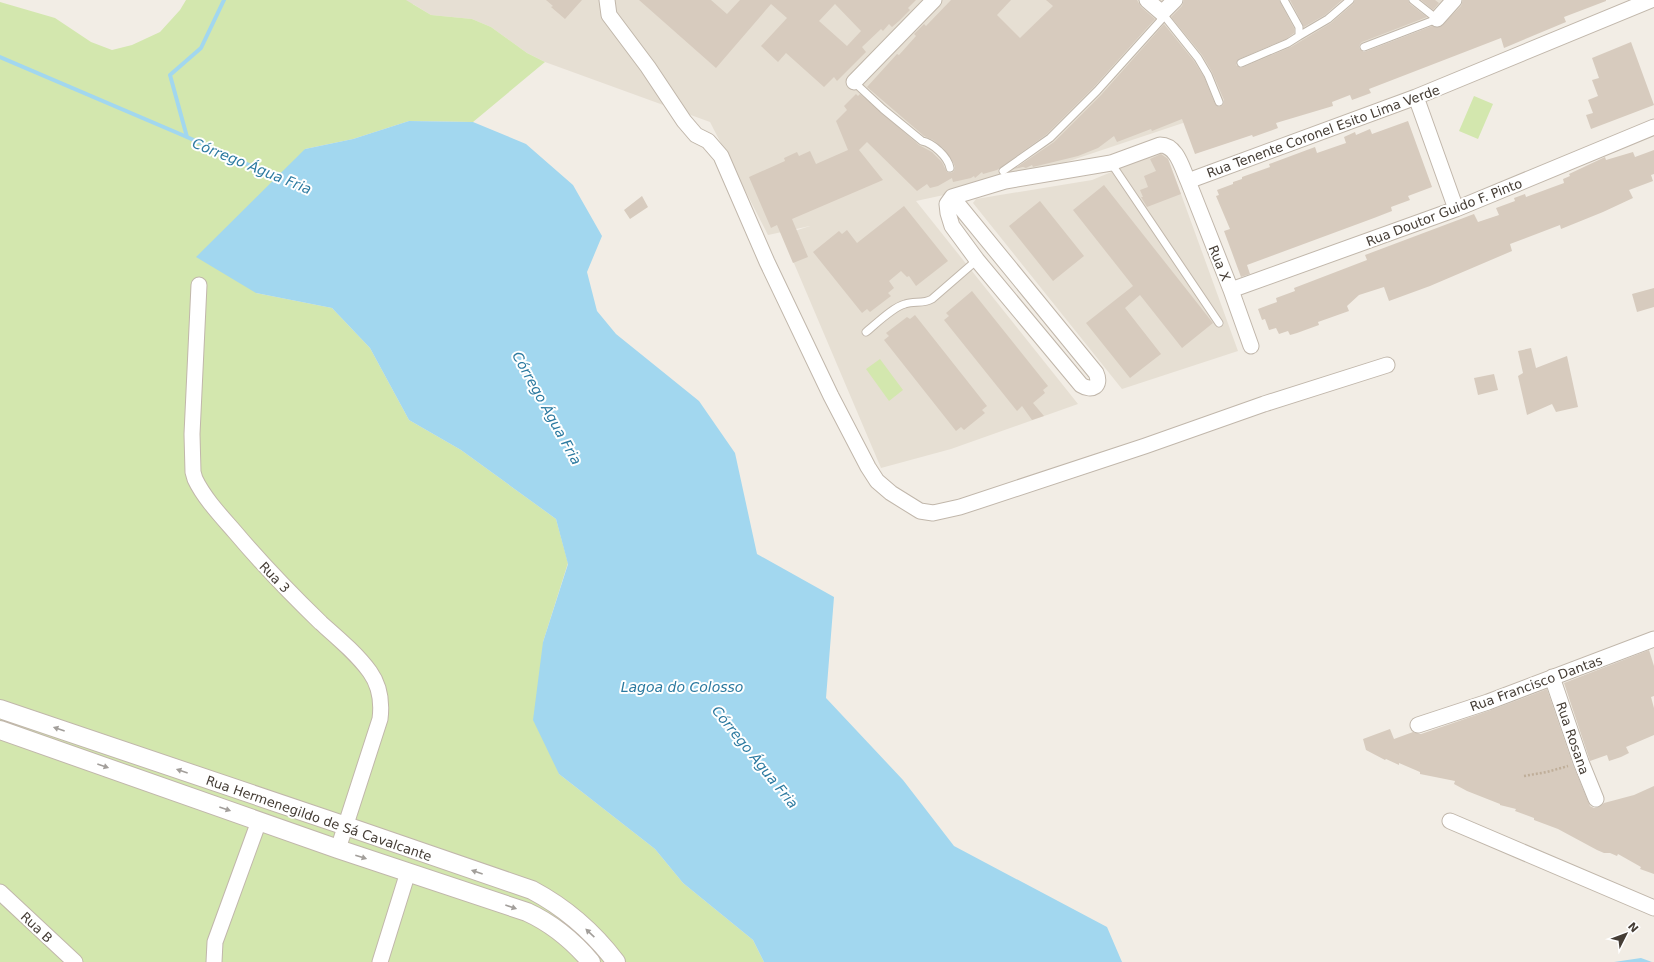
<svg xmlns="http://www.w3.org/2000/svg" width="1654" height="962" font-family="'DejaVu Sans',sans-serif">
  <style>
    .residential { fill: #e6dfd3 }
    .green { fill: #d3e7ae }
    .water { fill: #a2d7ef }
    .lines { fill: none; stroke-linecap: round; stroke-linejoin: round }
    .stream { stroke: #a2d7ef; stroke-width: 4 }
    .building { fill: #d7cbbe; fill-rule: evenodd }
    .service-casing { stroke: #c1b7ab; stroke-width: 9 }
    .minor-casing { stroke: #c1b7ab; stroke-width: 17 }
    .tertiary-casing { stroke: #c1b7ab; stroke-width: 20 }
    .path { stroke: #bfae99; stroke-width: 2.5; stroke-dasharray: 2 2; stroke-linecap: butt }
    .service { stroke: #fff; stroke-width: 7 }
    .minor { stroke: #fff; stroke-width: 15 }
    .tertiary { stroke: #fff; stroke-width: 18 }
    .oneway { fill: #a29e9a }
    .labels { text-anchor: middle; stroke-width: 4; stroke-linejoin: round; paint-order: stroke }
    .street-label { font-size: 13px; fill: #453d35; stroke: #fff }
    .water-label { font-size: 14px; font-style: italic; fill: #2c7aa0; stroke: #fff }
  </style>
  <rect width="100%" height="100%" fill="#f2ede5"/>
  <!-- residential -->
  <path class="residential" d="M293,0h1198l-308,123 -174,58 -93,20 162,203 -127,45 -70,19 -99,-233 28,-9 -42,9 -58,-113 -165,-60 -18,-9 -36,-26 -19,-8 -41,-4 -18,-11z
    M1165,150l73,201 -116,38 -149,-186 3,-4 116,-19z"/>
  <!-- green -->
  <path class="green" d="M186,0h220l25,15 41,4 19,8 36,26 18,9 -72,60 -64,-1 -56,18 -48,10 -49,144 76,15 38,40 39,72 52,30 95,69 12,44 -25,79 16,132 96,75 28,34 70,57 11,22h-764v-960l55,16 36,24 21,8 20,-5 28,-13 20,-22z
    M1474,96l19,8 -15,35 -19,-8z
    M880,359l23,31 -14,11 -23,-32z"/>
  <!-- water -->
  <path class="water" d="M409,121l64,1 53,22 47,41 29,51 -15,36 10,39 19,23 83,67 36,52 22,101 77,43 -8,101 77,82 51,66 153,81 15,35h-358l-11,-22 -70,-57 -28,-34 -96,-75 -26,-54 10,-78 25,-78 -12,-45 -95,-69 -52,-30 -39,-72 -38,-40 -76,-15 -60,-36 109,-108 48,-10z
    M1641,958l11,4h-38z"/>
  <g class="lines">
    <!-- stream -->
    <path class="stream" d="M0,57l187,80 93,42
      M187,137l-17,-62 31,-27 23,-48"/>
  </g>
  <!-- building -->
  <path class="building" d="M546,0h36l-17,19 -14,-12 2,-1z
    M639,0h72l16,14 13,-14h176l-8,8 2,2 -11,11 -7,6 -3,-3 -6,7 -2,-2 -19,18 4,5 -29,29 -3,-4 -10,10 -38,-34 -8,9 -17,-16 26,-28 -16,-14 -55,64zM835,4l26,27 -14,15 -28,-25z
    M951,0h60l-14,15 23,23 33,-32 -7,-6h91l4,7 14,12 -62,69 -46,46 -50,36 -14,4 -1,-2 -7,6 -1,-2 -3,2 -18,4 -1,-4 -14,8 -8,2 -3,-4 -10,7 -50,-49 -8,8 24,30 -91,39 16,38 -15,6 -16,-38 -6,3 -22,-51 36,-16 -1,-3 13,-6 2,4 11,-5 6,13 32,-14 -12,-29 11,-11 -3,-4 12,-12 2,2 2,-2 59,51 13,7 10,10 5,10 4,1 3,-2 1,-4 -2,-5 -10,-14 -10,-8 -9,-4 -57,-49 30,-33 2,1 17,-19 -2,-2 10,-10 2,2z
    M1184,0h95l15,28v5l-8,6 -47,20 -3,6 5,3 50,-21 40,-24 22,-19 2,-4h53l2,4 17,13 -65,25 -2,2 -1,4 5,4 68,-26 8,1 21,-21 2,-6h143v1l-42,16 2,5 -62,26 -3,-10 -132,51 2,4 -19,7 -2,-5 -18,7 1,4 -57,17 2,5 -25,9 -1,-2 -57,19 -13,-35 -30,12 -1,-2 -34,13 -3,-6 -16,12 -20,8 -45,11 -1,-2 -6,3 -3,-1 -9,2 40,-27 47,-47 63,-71 30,37 10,16 11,27 4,3 4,-2 1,-5 -12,-28 -10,-17 -31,-38 11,-11z
    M1290,0h52l-17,15 -21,12z
    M1421,0h14l4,3 -6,7z
    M1631,42l23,63 -63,24 -5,-14 7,-2 -5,-13 10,-4 -6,-16 7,-2 -7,-20z
    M1408,121l24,66 -24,9 2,4 -19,7 1,4 -18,7 -127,47 3,9 -9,3 -17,-46 6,-2 -14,-33 3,-1 -2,-5 16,-6v-2l9,-3v-2l28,-10 -1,-3 46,-17 2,6 29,-10 -2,-6 11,-5 1,3 14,-6 2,5z
    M1654,150v24l-3,1 2,6 -24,9 4,8 -30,14 -42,17 -1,-4 -50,19 2,7 -82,35 -41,15 -5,-14 -25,8 -12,11 2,5 -31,11 1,3 -22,8 -7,2 -2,-4 -9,3 -3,-6 -7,2 -4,-11 -3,1 -4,-11 19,-7 -1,-4 19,-7 -1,-3 73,-28 -2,-5 109,-41 4,8 21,-7 -3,-7 19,-7 -1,-3 11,-4 1,3 38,-14 -1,-4 7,-3 -1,-2 36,-17 1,3 27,-8 2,5z
    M1161,154l7,5 13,35 -34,13 -6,-10h2l-3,-7 8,-3 -4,-11 12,-5 -6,-12z
    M1104,185l109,138 -31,25 -42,-53 -15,13 36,46 -31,24 -44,-55 47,-37 -60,-76z
    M642,196l6,11 -18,12 -6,-9z
    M1040,201l44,55 -31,25 -44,-55z
    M904,206l44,55 -32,25 -7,-10 -2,1 -6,-6 -12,10 5,7 -6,5 3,3 -21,16 -3,-3 -5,4 -49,-61 26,-21 3,3 5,-4 10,13z
    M1654,288v19l-17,5 -5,-18z
    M972,291l76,95 -5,4 2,3 -12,10 11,13 -12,4 -10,-14 -5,5 -73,-91 5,-4 -3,-3z
    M915,315l72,91 -5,4 3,3 -21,17 -3,-3 -5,4 -72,-91 5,-4 -3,-3 21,-16 3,2z
    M1531,348l5,20 31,-12 11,51 -22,5 -4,-8 -25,11 -9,-39 5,-3 -5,-22z
    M1494,374l4,16 -20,5 -4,-17z
    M1649,650l5,16v30l-3,1 3,11v27l-28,12 3,6 -8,4 -12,4 -2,-6 -17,6 -26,-78z
    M1547,689l26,76 17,41 4,2 5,-1 5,-4 30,-8 20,-9v88l-14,-5 1,-2 -23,-13 -1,2 -7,-3h-6l-7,-3 -39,-21 -24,-9v-2l-19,-7 1,-2 -16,-4v-1l-33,-13 -13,-7 1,-3 -35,-7v-2l-21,-9v2l-13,-6 -1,1 -19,-10 -3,-11 27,-10 4,10 19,-7 8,2 70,-24z"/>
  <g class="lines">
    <defs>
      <path id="service" d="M1413,0l24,19
        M1162,13l36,45 10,17 11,27
        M1299,36l29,-17 22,-19
        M1364,47l73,-28
        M1241,63l47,-20 11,-7v-9l-15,-27
        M854,82l29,27 39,32c11,2 26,16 28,27
        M1111,163l108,160
        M1003,171l47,-33 47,-47 64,-71 1,-7
        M866,332c10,-8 27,-25 39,-28 9,-3 19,0 27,-5l45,-39"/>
      <path id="minor" d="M607,0l2,15 39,52 36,54 12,14 12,6 13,15 46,106 64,134 37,71 9,14 14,12 29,18 13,2 27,-6 185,-61 119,-42 123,-39
        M1147,0l15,13 13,-13
        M1437,19l17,-19
        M854,82l80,-82
        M1416,97l40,112
        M1188,181l43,109 20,56
        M952,197l144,176c6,13 -4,19 -15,12l-104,-125 -25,-34 -4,-13 -1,-9 5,-7 53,-16 106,-18 49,-18c17,0 22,23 28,36l228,-84 235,-97
        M199,285l-7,149 1,38 2,7c9,19 26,37 40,53 27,32 56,62 86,91 17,15 36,31 49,49 10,14 12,31 10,47l-42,130
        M1231,290l225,-81 198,-82
        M1552,677l29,85 15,37
        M1418,725l70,-23 166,-63
        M1450,821l204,87
        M0,892l75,70
        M214,962l1,-20 44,-121
        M380,962l28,-90"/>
      <path id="tertiary" d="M0,709l346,117 186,64c32,17 62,43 84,72
        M0,730l338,119 189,63c24,11 47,30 64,50"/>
    </defs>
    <!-- service casing -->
    <use href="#service" class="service-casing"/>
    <!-- minor casing -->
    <use href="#minor" class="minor-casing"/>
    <!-- tertiary casing -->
    <use href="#tertiary" class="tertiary-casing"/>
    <!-- path -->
    <path class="path" d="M1524,776l23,-4 21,-6"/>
    <!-- service -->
    <use href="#service" class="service"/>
    <!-- minor -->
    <use href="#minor" class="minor"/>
    <!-- tertiary -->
    <use href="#tertiary" class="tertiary"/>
  </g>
  <!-- one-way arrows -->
  <defs><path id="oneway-solid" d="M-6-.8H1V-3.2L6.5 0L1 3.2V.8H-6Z"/></defs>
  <g class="oneway">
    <use href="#oneway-solid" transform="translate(59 729) rotate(-161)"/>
    <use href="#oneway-solid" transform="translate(103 766) rotate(19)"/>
    <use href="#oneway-solid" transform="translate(182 771) rotate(-161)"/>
    <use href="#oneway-solid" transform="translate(225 809) rotate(19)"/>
    <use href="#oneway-solid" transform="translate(361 857) rotate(18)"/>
    <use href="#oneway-solid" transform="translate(477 872) rotate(-161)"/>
    <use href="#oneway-solid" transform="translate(511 907) rotate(19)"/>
    <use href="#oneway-solid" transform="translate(590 933) rotate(-137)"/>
  </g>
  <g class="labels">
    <!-- street labels -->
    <g class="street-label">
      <text transform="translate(1323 131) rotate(-20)" y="5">Rua Tenente Coronel Esito Lima Verde</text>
      <text transform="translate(1444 212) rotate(-21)" y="5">Rua Doutor Guido F. Pinto</text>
      <text transform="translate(1220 263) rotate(68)" y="5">Rua X</text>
      <text transform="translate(275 577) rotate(46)" y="5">Rua 3</text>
      <text transform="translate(1536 683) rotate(-20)" y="5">Rua Francisco Dantas</text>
      <text transform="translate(1573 738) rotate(71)" y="5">Rua Rosana</text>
      <text transform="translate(319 818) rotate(19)" y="5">Rua Hermenegildo de Sá Cavalcante</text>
      <text transform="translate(37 927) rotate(43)" y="5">Rua B</text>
    </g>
    <!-- water labels -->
    <g class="water-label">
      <text transform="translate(252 166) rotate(22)" y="5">Córrego Água Fria</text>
      <text transform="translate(547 408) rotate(61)" y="5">Córrego Água Fria</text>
      <text x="682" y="692">Lagoa do Colosso</text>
      <text transform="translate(755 757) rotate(51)" y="5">Córrego Água Fria</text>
    </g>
  </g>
  <!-- north arrow -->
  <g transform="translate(1626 934) rotate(48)" stroke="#ffffff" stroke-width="3" paint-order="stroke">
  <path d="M0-3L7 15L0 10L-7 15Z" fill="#453d35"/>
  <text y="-6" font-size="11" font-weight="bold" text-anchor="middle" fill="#453d35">N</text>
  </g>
</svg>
